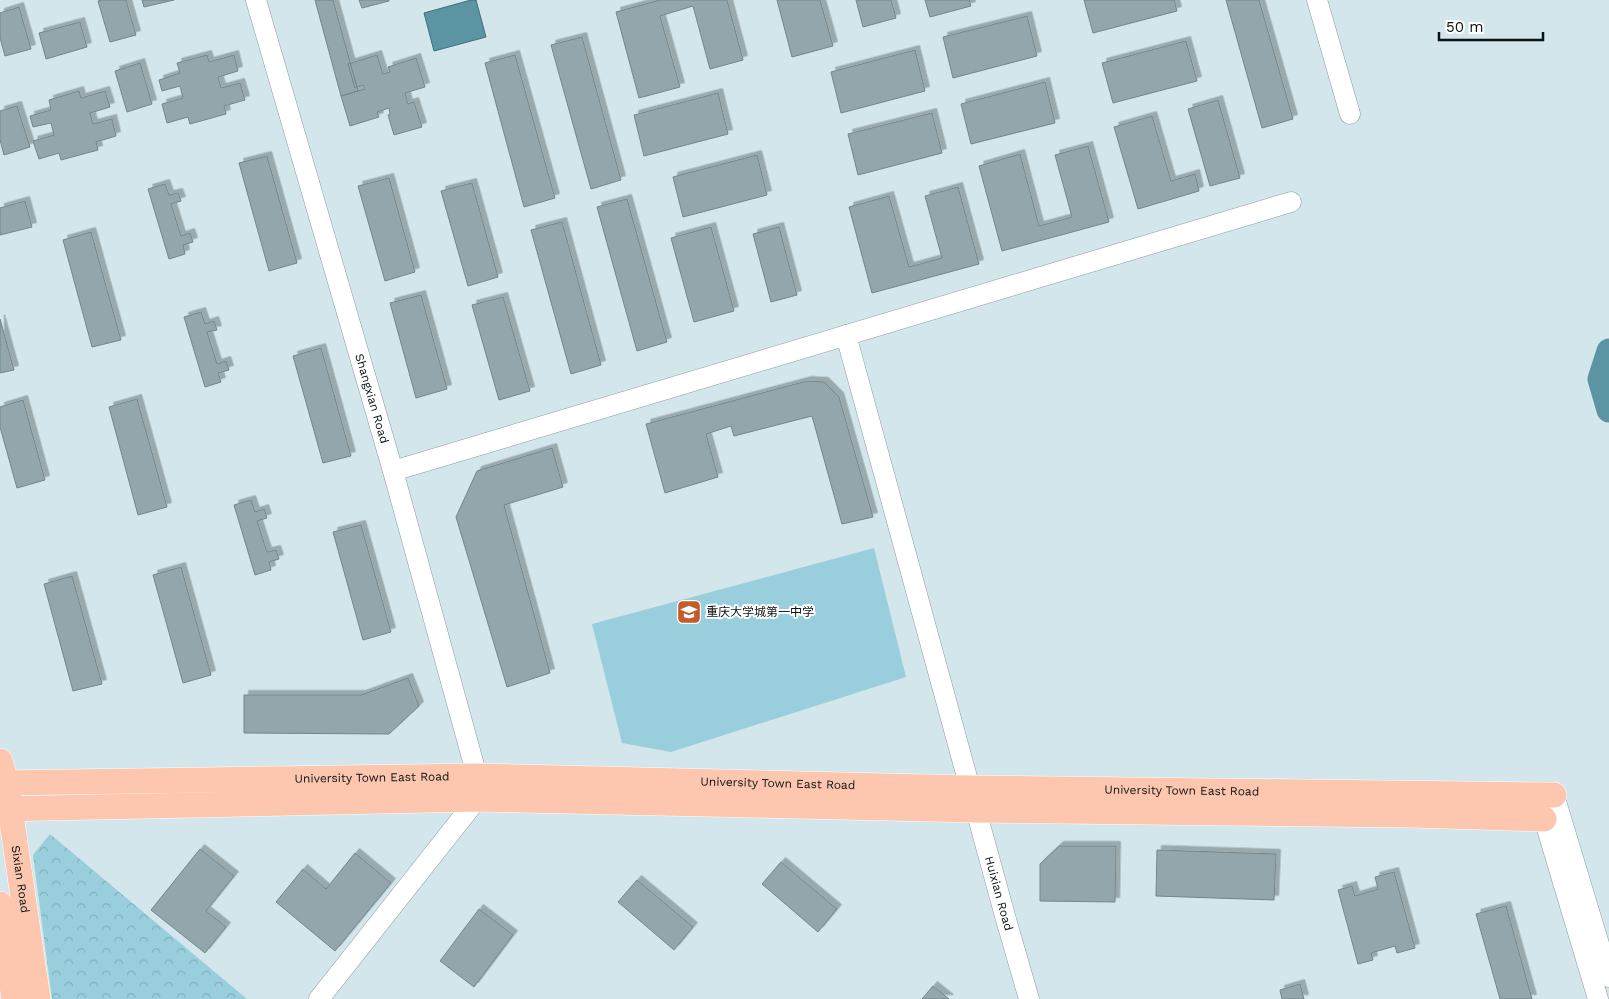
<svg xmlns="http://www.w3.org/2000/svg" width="1609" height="999" font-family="'Work Sans','Noto Sans SC',sans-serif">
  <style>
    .park { fill: url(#park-crowns) }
    .garden { fill: #99cfdc }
    .water { fill: #5b94a2; stroke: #436d77 }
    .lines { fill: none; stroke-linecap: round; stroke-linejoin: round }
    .river { stroke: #5b94a2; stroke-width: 25 }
    .building { fill: #93a6ab; stroke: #74868b; filter: url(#shadow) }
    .minor-casing { stroke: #8a9ca1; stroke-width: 21 }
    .major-casing { stroke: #fff; stroke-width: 26 }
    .minor { stroke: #fff; stroke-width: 20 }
    .major { stroke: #fdc6af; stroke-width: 25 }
    .labels { text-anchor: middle; stroke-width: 4; stroke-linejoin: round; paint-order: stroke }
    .street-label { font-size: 12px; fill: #0b1213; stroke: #fff }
    .poi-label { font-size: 12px; fill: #0b1213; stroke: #fff; text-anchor: start }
  </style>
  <defs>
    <pattern id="park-crowns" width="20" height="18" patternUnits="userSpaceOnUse" patternTransform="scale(1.25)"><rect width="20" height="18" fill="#99cfdc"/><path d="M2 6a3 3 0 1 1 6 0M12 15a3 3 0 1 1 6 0" fill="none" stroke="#82b1bc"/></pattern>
    <filter id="shadow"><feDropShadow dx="4.5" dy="-4.5" stdDeviation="0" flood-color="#0004"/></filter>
  </defs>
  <rect width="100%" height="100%" fill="#d2e6eb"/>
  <!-- park -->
  <path class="park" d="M50,834l197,165h-195l-19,-144z"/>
  <!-- garden -->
  <path class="garden" d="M874,548l32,129 -235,75 -49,-9 -30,-119z"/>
  <!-- water -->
  <path class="water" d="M471,0h5l10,37 -52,14 -10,-38z"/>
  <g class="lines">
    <!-- river -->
    <path class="river" d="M1609,351l-9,28 9,31"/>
  </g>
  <!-- building -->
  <path class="building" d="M102,0h24l10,35 -26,7 -12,-41z
    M142,0h32l-30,7z
    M315,0h18l25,91 -17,5z
    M359,0h30v1l-27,7z
    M660,0h67l16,60 -33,9 -17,-63 -33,10 20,71 -41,11 -23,-86z
    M777,0h43l13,46 -41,11z
    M856,0h35l5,18 -33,9z
    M925,0h44l2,6 -41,11z
    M1084,0h90l3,11 -84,22z
    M1226,0h33l34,119 -31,9z
    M19,7l12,42 -26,7 -5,-18v-25z
    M1027,16l10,40 -84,22 -10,-41z
    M80,22l7,25 -41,12 -7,-26z
    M582,37l39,143 -30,9 -40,-144z
    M1186,41l11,40 -84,22 -11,-40z
    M915,50l10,41 -84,22 -10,-41z
    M207,55l2,7 25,-7 4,16 -20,6 3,11 19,-5 5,17 -21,6 2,8 -36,10 -2,-7 -21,6 -5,-19 21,-6 -3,-12 -18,5 -3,-11 21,-7 -3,-10z
    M377,55l6,19 7,-2 -2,-5 28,-9 9,29 -20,6 3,11 6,-2 8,25 -28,8 -6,-20 2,-1 -1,-6 -12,4 2,5 -29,9 -9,-30 24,-7 -2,-4 -8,3 -7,-24z
    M515,55l40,143 -31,9 -39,-144z
    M140,63l12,41 -25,8 -12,-41z
    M1045,82l10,41 -84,21 -10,-40z
    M79,91l2,7 24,-7 5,16 -20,6 3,11 19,-5 4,17 -20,6 2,8 -37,10 -2,-7 -20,6 -6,-18 21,-6 -3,-12 -18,4 -3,-11 21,-6 -2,-10z
    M718,93l10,41 -84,22 -10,-41z
    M1218,100l22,78 -30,8 -22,-77z
    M17,106l13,41 -26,8 -4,-15v-29z
    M932,113l10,40 -84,22 -10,-41z
    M1152,116l19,65 24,-7 4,17 -61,18 -24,-82z
    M1088,146l21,76 -107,29 -23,-85 41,-12 19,72 33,-9 -17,-62z
    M757,155l10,40 -84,22 -10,-40z
    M267,156l30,107 -28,8 -30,-108z
    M389,178l26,94 -30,9 -27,-95z
    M472,183l26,94 -30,9 -27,-95z
    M165,184l4,11 9,-2 3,8 -10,3 10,32 9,-3 3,9 -10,3 2,9 -16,5 -21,-70z
    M958,187l21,77 -107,29 -23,-86 40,-11 20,71 33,-9 -17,-62z
    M627,199l40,143 -30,9 -40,-144z
    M25,201l7,26 -32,8v-27z
    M562,222l39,143 -30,9 -40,-144z
    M711,227l23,84 -40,11 -23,-84z
    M779,227l18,68 -26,7 -18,-68z
    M91,232l30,108 -29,7 -29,-107z
    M421,295l26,94 -31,9 -26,-95z
    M503,297l27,94 -31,9 -27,-95z
    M201,312l4,12 9,-3 3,9 -10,2 10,32 9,-3 3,9 -11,3 3,9 -16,5 -21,-70z
    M0,319l14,51 -14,3z
    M321,348l30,108 -28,7 -30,-107z
    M807,381l17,1 15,15 34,120 -31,7 -30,-108 -78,20 -3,-10 -25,8 12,43 -53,16 -19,-69z
    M137,399l30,108 -29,8 -29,-108z
    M23,400l22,80 -28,8 -17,-61v-20z
    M552,448l11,39 -59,18 46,168 -43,14 -51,-170 21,-46z
    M251,500l4,12 9,-3 3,9 -10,3 10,31 9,-2 3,9 -10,3 2,8 -16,5 -21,-70z
    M361,525l30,107 -28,8 -30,-108z
    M181,567l30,108 -28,8 -30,-108z
    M72,576l30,108 -29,7 -29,-107z
    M408,678l11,28 -30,28 -145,-1v-38h117z
    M1059,846h57l-1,56 -75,-1v-37z
    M200,849l34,27 -28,35 20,16 -21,26 -54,-43z
    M1157,850l119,4 -2,46 -118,-4z
    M355,853l36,30 -56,68 -59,-49 27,-33 23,20z
    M781,862l56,47 -19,23 -56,-48z
    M1394,872l21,76 -18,5 -2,-7 -24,7 2,7 -15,4 -20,-74 14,-4 3,10 23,-7 -3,-12z
    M637,880l56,47 -19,23 -56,-48z
    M1506,906l26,93h-32l-24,-85z
    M479,909l34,26 -39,52 -34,-26z
    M1300,984l4,15h-22l-2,-9z
    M933,986l16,13h-27z"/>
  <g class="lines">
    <defs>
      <g id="minor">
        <path id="s1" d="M256,0l137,471 84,305v23l-158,200"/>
        <path d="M1317,0l33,114"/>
        <path id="s2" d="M846,335l159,581 24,83"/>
        <path d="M393,471l898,-269"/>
        <path d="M1554,795l55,182"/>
        <path d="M1544,819l54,180"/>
      </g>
      <g id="major">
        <path id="s3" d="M0,761l6,21 4,26 28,191"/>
        <path id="s4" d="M0,783l477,-7 492,12 585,7"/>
        <path d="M0,809l477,-10 499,11 434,5 134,4"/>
        <path d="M0,904l14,95"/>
      </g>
    </defs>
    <!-- minor casing -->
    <use href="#minor" class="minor-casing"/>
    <!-- major casing -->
    <use href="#major" class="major-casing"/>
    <!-- minor -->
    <use href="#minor" class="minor"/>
    <!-- major -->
    <use href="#major" class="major"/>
  </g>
  <!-- icons -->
  <defs>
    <symbol id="school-square" viewBox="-11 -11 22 22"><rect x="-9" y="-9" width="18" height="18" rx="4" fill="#c15c2c" stroke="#fff"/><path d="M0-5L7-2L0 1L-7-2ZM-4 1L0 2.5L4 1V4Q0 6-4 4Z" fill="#fff"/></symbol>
  </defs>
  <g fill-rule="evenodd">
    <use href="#school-square" x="675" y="598" width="28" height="28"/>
  </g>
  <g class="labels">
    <!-- street labels -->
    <g class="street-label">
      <text dy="4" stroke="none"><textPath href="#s1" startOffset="415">Shangxian Road</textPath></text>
      <text dy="4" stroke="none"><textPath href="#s4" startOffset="372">University Town East Road</textPath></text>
      <text dy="4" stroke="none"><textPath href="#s4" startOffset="778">University Town East Road</textPath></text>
      <text dy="4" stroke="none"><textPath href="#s4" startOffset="1182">University Town East Road</textPath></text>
      <text dy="4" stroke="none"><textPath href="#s3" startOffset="120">Sixian Road</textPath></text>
      <text dy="4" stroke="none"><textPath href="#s2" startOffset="579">Huixian Road</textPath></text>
    </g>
    <!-- poi labels -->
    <g class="poi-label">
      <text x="706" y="616">重庆大学城第一中学</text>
    </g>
  </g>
  <!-- scale -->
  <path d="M1439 32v8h104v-8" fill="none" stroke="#0b1213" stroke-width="2.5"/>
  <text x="1446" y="32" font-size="15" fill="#0b1213" stroke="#ffffff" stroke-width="4" paint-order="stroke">50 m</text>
</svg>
